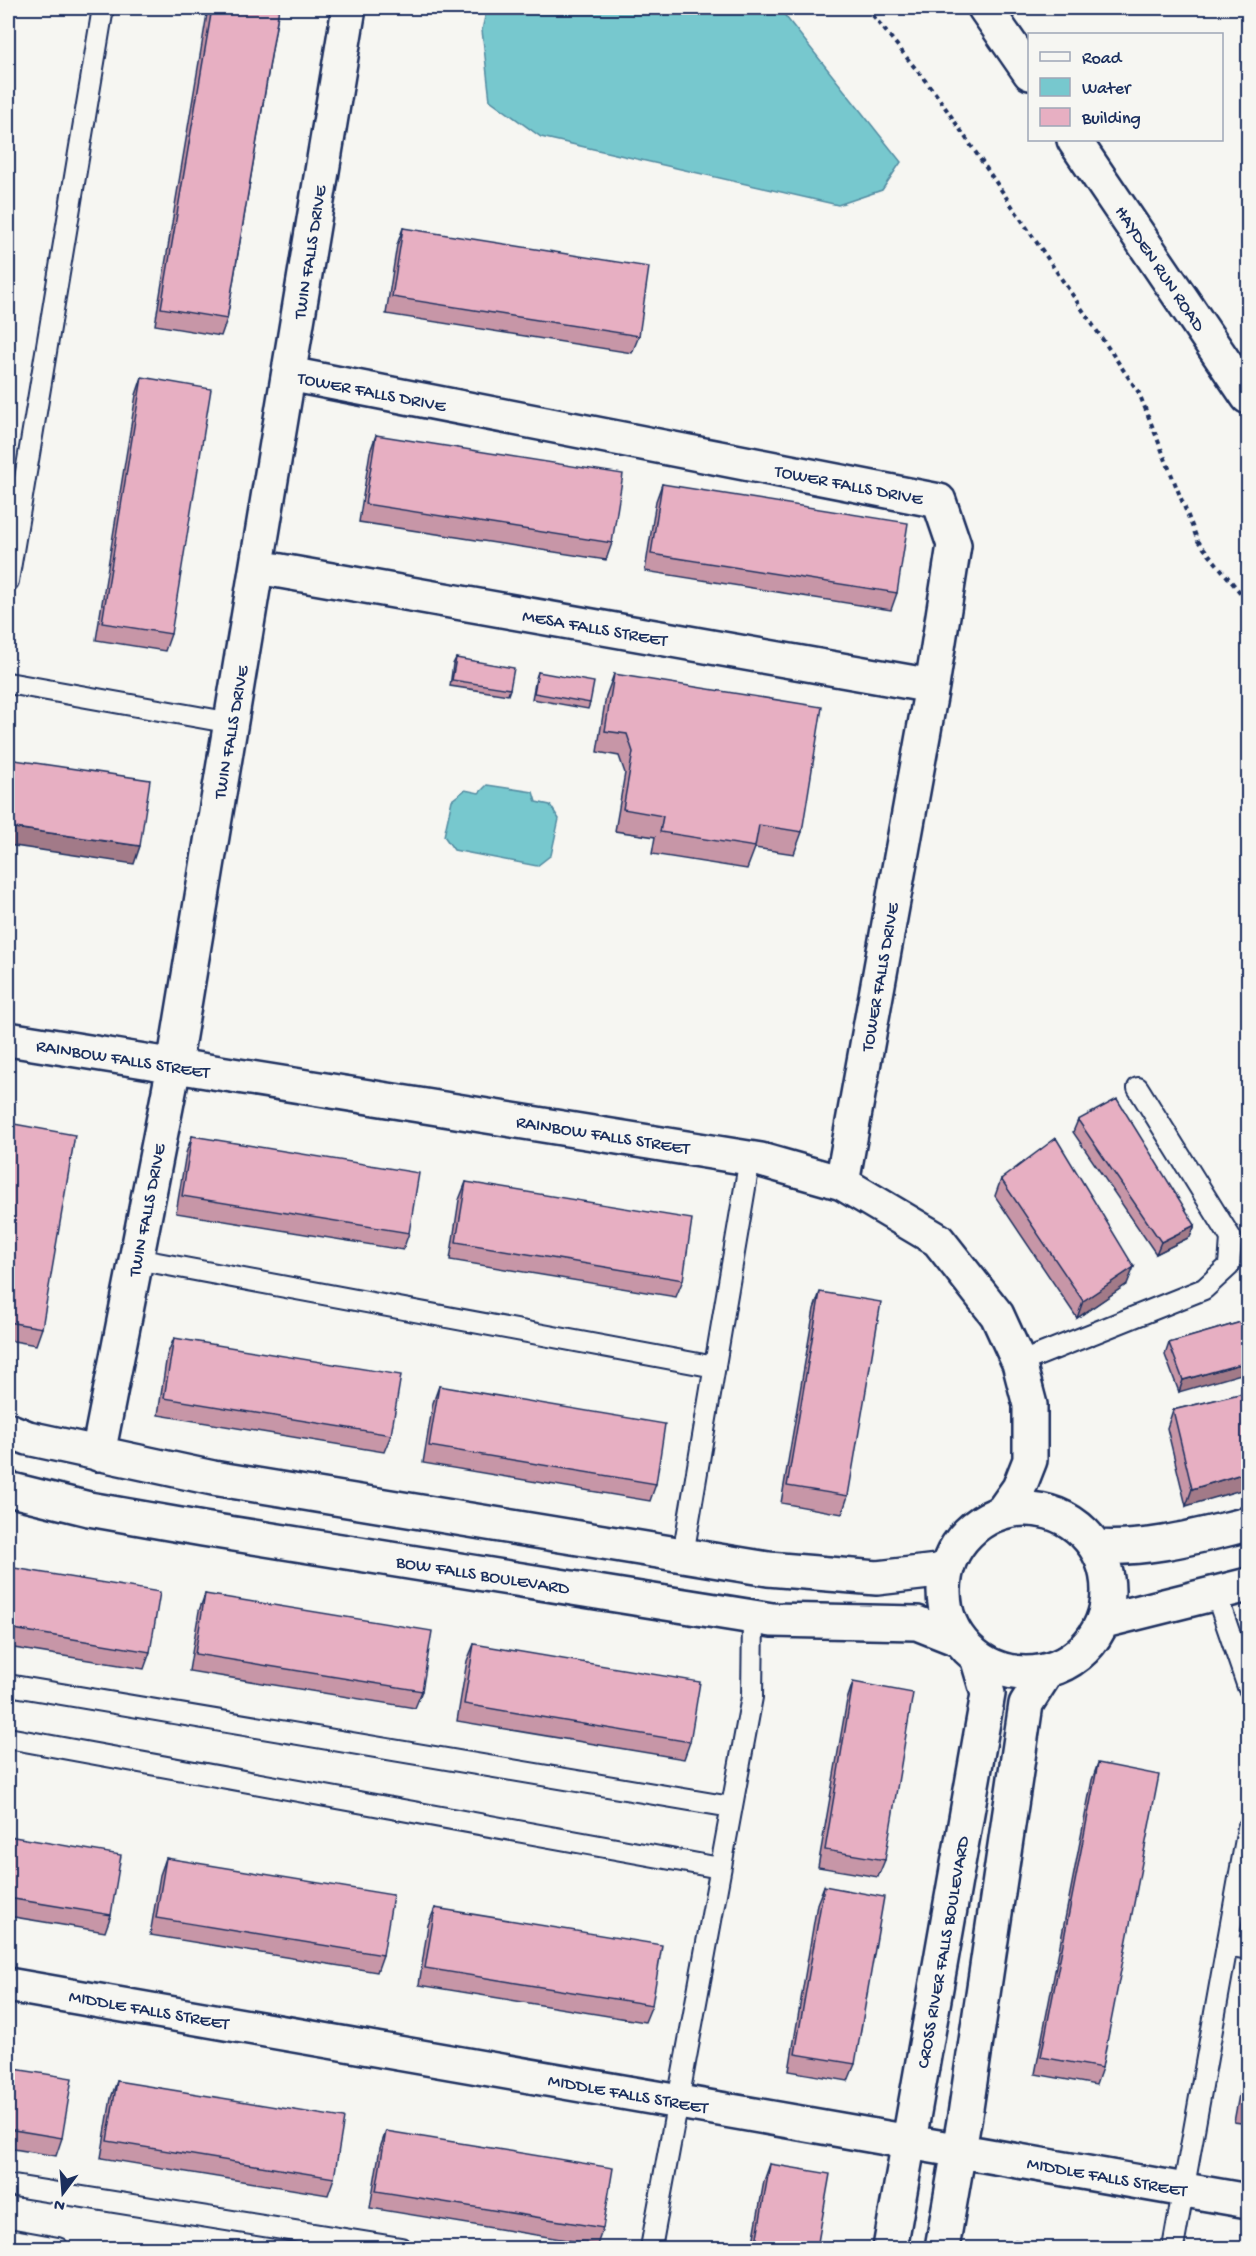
<svg xmlns="http://www.w3.org/2000/svg" width="1256" height="2256" font-family="'Gochi Hand',sans-serif">
  <style>
    .water { fill: #77c8ce; stroke: #528ba1; stroke-width: 1.5 }
    .lines { fill: none; stroke-linecap: round; stroke-linejoin: round }
    .lane-casing { stroke: #1b2f5e; stroke-width: 24 }
    .street-casing { stroke: #1b2f5e; stroke-width: 38 }
    .secondary-casing { stroke: #1b2f5e; stroke-width: 38 }
    .path { stroke: #1b2f5e; stroke-width: 4; stroke-dasharray: 4.5 4.5; stroke-linecap: butt }
    .lane { stroke: #f6f6f2; stroke-width: 20 }
    .street { stroke: #f6f6f2; stroke-width: 33 }
    .secondary { stroke: #f6f6f2; stroke-width: 33 }
    .wall { fill: #c796a7; stroke: #1b2f5e; stroke-width: 1.5 }
    .shaded-wall { fill: #a27a88; stroke: #1b2f5e; stroke-width: 1.5 }
    .building { fill: #e7afc2; stroke: #1b2f5e; stroke-width: 1.5 }
    .labels { text-anchor: middle; stroke-width: 5; stroke-linejoin: round; paint-order: stroke }
    .street-label { font-size: 18px; fill: #1b2f5e; stroke: #f6f6f2 }
  </style>
  <rect width="100%" height="100%" fill="#f6f6f2"/>
  <filter id="ink" filterUnits="userSpaceOnUse"><feTurbulence type="fractalNoise" baseFrequency=".0167" numOctaves="2"/><feDisplacementMap in="SourceGraphic" scale="12" xChannelSelector="R" yChannelSelector="G"/><feConvolveMatrix kernelMatrix="1 2 1 2 8 2 1 2 1" color-interpolation-filters="sRGB"/></filter>
  <g filter="url(#ink)">
    <!-- water -->
    <path class="water" d="M487,8h292l122,154 -19,28 -44,15 -297,-68 -51,-37 -8,-70z
      M487,785l46,7 3,10 14,3 9,14 -8,36 -14,11 -83,-16 -10,-14 8,-36 13,-10 14,3z"/>
    <g class="lines">
      <defs>
        <path id="lane" d="M8,581l95,-573
          M8,683l224,40
          M136,1259l579,108
          M1019,1363l185,-74 25,-23 2,-28 -93,-150
          M683,1555l67,-397
          M1216,1594l32,93
          M8,1685l723,122
          M8,1738l712,130
          M1227,1945l21,4
          M8,2185l393,63
          M8,2239l50,9
          M651,2248l101,-551 1,-80
          M1173,2248l75,-420"/>
        <path id="street" d="M289,374l650,127 15,44 -22,141 -90,497
          M258,567l674,119
          M8,1039l753,121 81,23 96,57 59,75 22,48 11,42v55l-11,28 -17,24
          M8,1430l20,8 185,40 555,91 109,9 69,-8
          M98,1454l76,-388 175,-1058
          M8,1489l81,20 114,20 569,91 145,3 43,17
          M944 1591a82 82 0 1 1 164 0a82 82 0 1 1-164 0Z
          M1097,1547c53,3 101,-11 151,-23
          M1104,1621l144,-36
          M8,1985l1240,216
          M890,2248l98,-554 -11,-37
          M942,2248l23,-133 61,-411 21,-33"/>
        <path id="secondary" d="M985,8l45,65
          M1074,140l174,257"/>
      </defs>
      <!-- lane casing -->
      <use href="#lane" class="lane-casing"/>
      <!-- street casing -->
      <use href="#street" class="street-casing"/>
      <!-- secondary casing -->
      <use href="#secondary" class="secondary-casing"/>
      <!-- path -->
      <path class="path" d="M867,8l69,86 203,299 59,148 50,61"/>
      <!-- lane -->
      <use href="#lane" class="lane"/>
      <!-- street -->
      <use href="#street" class="street"/>
      <!-- secondary -->
      <use href="#secondary" class="secondary"/>
    </g>
    <!-- wall -->
    <path class="wall" d="M208,8h71l-52,311 -6,17 -66,-11z
      M403,228l236,108 -7,17 -246,-39 11,-69z
      M142,377l29,257 -6,17 -69,-11 40,-245z
      M376,435l236,108 -6,17 -247,-38 11,-70z
      M662,484l235,109 -6,17 -246,-39 11,-70z
      M456,658l54,31 -2,6 -58,-9 3,-22z
      M538,672l52,31 -2,6 -56,-10 4,-21z
      M614,674l188,158 -8,22 -39,-6 -8,21 -95,-15 3,-17 -40,-6 10,-58 -6,-17 -22,-4 9,-56z
      M1078,1120l117,105 -5,12 -34,17 -83,-122z
      M14,1124l28,204 -6,17 -28,-5v-199z
      M192,1136l217,97 -6,17 -227,-37 10,-60z
      M1001,1179l126,105 -50,34 -82,-122z
      M466,1182l217,98 -7,17 -226,-37 9,-60z
      M820,1292l28,204 -6,18 -61,-11 33,-194z
      M1248,1320l-69,72 -14,-37 4,-12z
      M174,1338l217,97 -7,17 -226,-37 9,-60z
      M439,1386l217,98 -6,17 -227,-38 10,-60z
      M1248,1392l-62,114 -19,-78 6,-18z
      M8,1567l142,85 -6,17 -136,-22z
      M205,1594l217,97 -7,17 -226,-37 10,-60z
      M474,1644l216,98 -6,17 -227,-38 10,-60z
      M853,1682l32,178 -7,17 -60,-10 29,-167z
      M1098,1763l4,305 -6,17 -61,-11 57,-294z
      M8,1836l103,79 -6,17 -97,-16z
      M166,1858l217,97 -6,17 -227,-37 10,-60z
      M824,1886l31,178 -7,17 -59,-10 28,-167z
      M435,1908l217,97 -7,17 -226,-37 9,-60z
      M1248,2051v73l-14,-2 11,-60z
      M8,2068l54,70 -6,18 -48,-8z
      M117,2081l217,97 -6,17 -227,-37 10,-60z
      M386,2131l217,97 -6,17 -227,-37 10,-60z
      M770,2164l47,84h-65l12,-67z"/>
    <!-- shaded-wall -->
    <path class="shaded-wall" d="M8,827l132,19 -6,18 -126,-19z
      M1195,1225l-5,12 -34,17 5,-12z
      M1134,1267l-7,17 -50,34 6,-17z
      M1248,1362v10l-69,20 4,-12z
      M1248,1472v16l-62,18 6,-17z"/>
    <!-- building -->
    <path class="building" d="M212,8h67l-52,311 -66,-11z
      M403,228l246,39 -10,69 -247,-39z
      M142,377l69,12 -40,245 -69,-11z
      M376,435l247,39 -11,69 -247,-39z
      M662,484l246,39 -11,70 -246,-39z
      M456,658l58,10 -4,21 -58,-9z
      M538,672l56,10 -4,21 -56,-10z
      M614,674l208,33 -20,125 -43,-7 -4,22 -95,-15 3,-16 -40,-7 10,-57 -6,-18 -22,-3z
      M8,759l142,21 -10,66 -132,-19z
      M1117,1099l78,126 -34,17 -83,-122z
      M14,1124l61,11 -33,193 -34,-6v-160z
      M192,1136l227,37 -10,60 -227,-37z
      M1056,1138l78,129 -51,34 -82,-122z
      M466,1182l226,37 -9,61 -227,-38z
      M820,1292l61,10 -33,194 -61,-10z
      M1248,1320v42l-65,18 -14,-37z
      M174,1338l227,37 -10,60 -227,-37z
      M439,1386l226,38 -9,60 -227,-38z
      M1248,1392v80l-56,17 -19,-79z
      M8,1567l152,25 -10,60 -142,-24z
      M205,1594l227,37 -10,60 -227,-37z
      M474,1644l226,38 -10,60 -226,-38z
      M853,1682l60,11 -28,167 -60,-10z
      M1098,1763l61,12 -57,293 -61,-11z
      M8,1836l113,19 -10,60 -103,-17z
      M166,1858l227,37 -10,60 -227,-37z
      M824,1886l60,11 -29,167 -60,-10z
      M435,1908l227,37 -10,60 -227,-37z
      M1248,2059v47l-7,-2z
      M8,2068l64,10 -10,60 -54,-9z
      M117,2081l227,37 -10,60 -227,-37z
      M386,2131l227,37 -10,60 -227,-37z
      M770,2164l60,10 -13,74h-62z
      M1015,2240l43,8h-44z"/>
  </g>
  <g class="labels">
    <!-- street labels -->
    <g class="street-label">
      <text transform="translate(309 252) rotate(-81)" y="6">TWIN FALLS DRIVE</text>
      <text transform="translate(1161 268) rotate(56)" y="6">HAYDEN RUN ROAD</text>
      <text transform="translate(372 391) rotate(11)" y="6">TOWER FALLS DRIVE</text>
      <text transform="translate(849 484) rotate(11)" y="6">TOWER FALLS DRIVE</text>
      <text transform="translate(595 627) rotate(10)" y="6">MESA FALLS STREET</text>
      <text transform="translate(230 732) rotate(-80)" y="6">TWIN FALLS DRIVE</text>
      <text transform="translate(879 977) rotate(-80)" y="6">TOWER FALLS DRIVE</text>
      <text transform="translate(123 1058) rotate(9)" y="6">RAINBOW FALLS STREET</text>
      <text transform="translate(603 1134) rotate(9)" y="6">RAINBOW FALLS STREET</text>
      <text transform="translate(146 1210) rotate(-79)" y="6">TWIN FALLS DRIVE</text>
      <text transform="translate(483 1574) rotate(9)" y="6">BOW FALLS BOULEVARD</text>
      <text transform="translate(942 1952) rotate(-80)" y="6">CROSS RIVER FALLS BOULEVARD</text>
      <text transform="translate(149 2009) rotate(10)" y="6">MIDDLE FALLS STREET</text>
      <text transform="translate(628 2093) rotate(10)" y="6">MIDDLE FALLS STREET</text>
      <text transform="translate(1107 2176) rotate(10)" y="6">MIDDLE FALLS STREET</text>
    </g>
  </g>
  <!-- margin -->
  <rect width="1256" height="2256" fill="none" stroke="#f6f6f2" stroke-width="30"/>
  <rect x="15" y="15" width="1226" height="2226" fill="none" stroke="#1b2f5e" stroke-width="2" filter="url(#ink)"/>
  <!-- legend -->
  <rect x="1028" y="33" width="195" height="108" fill="#f6f6f2" stroke="#9ea6b7" stroke-width="1.5"/>
  <rect x="1040" y="52" width="30" height="9" fill="#f6f6f2" stroke="#9ea6b7" stroke-width="1.5"/>
  <text x="1082" y="63" font-size="18" fill="#1b2f5e">Road</text>
  <rect x="1040" y="78" width="30" height="18" fill="#77c8ce" stroke="#9ea6b7" stroke-width="1.5"/>
  <text x="1082" y="93" font-size="18" fill="#1b2f5e">Water</text>
  <rect x="1040" y="108" width="30" height="18" fill="#e7afc2" stroke="#9ea6b7" stroke-width="1.5"/>
  <text x="1082" y="123" font-size="18" fill="#1b2f5e">Building</text>
  <!-- north arrow -->
  <g transform="translate(63 2193) rotate(196)" stroke="#f6f6f2" stroke-width="4.5" paint-order="stroke">
  <path d="M0-4.5L10 22L0 15L-10 22Z" fill="#1b2f5e"/>
  <text y="-9" font-size="16" font-weight="bold" text-anchor="middle" fill="#1b2f5e">N</text>
  </g>
</svg>
